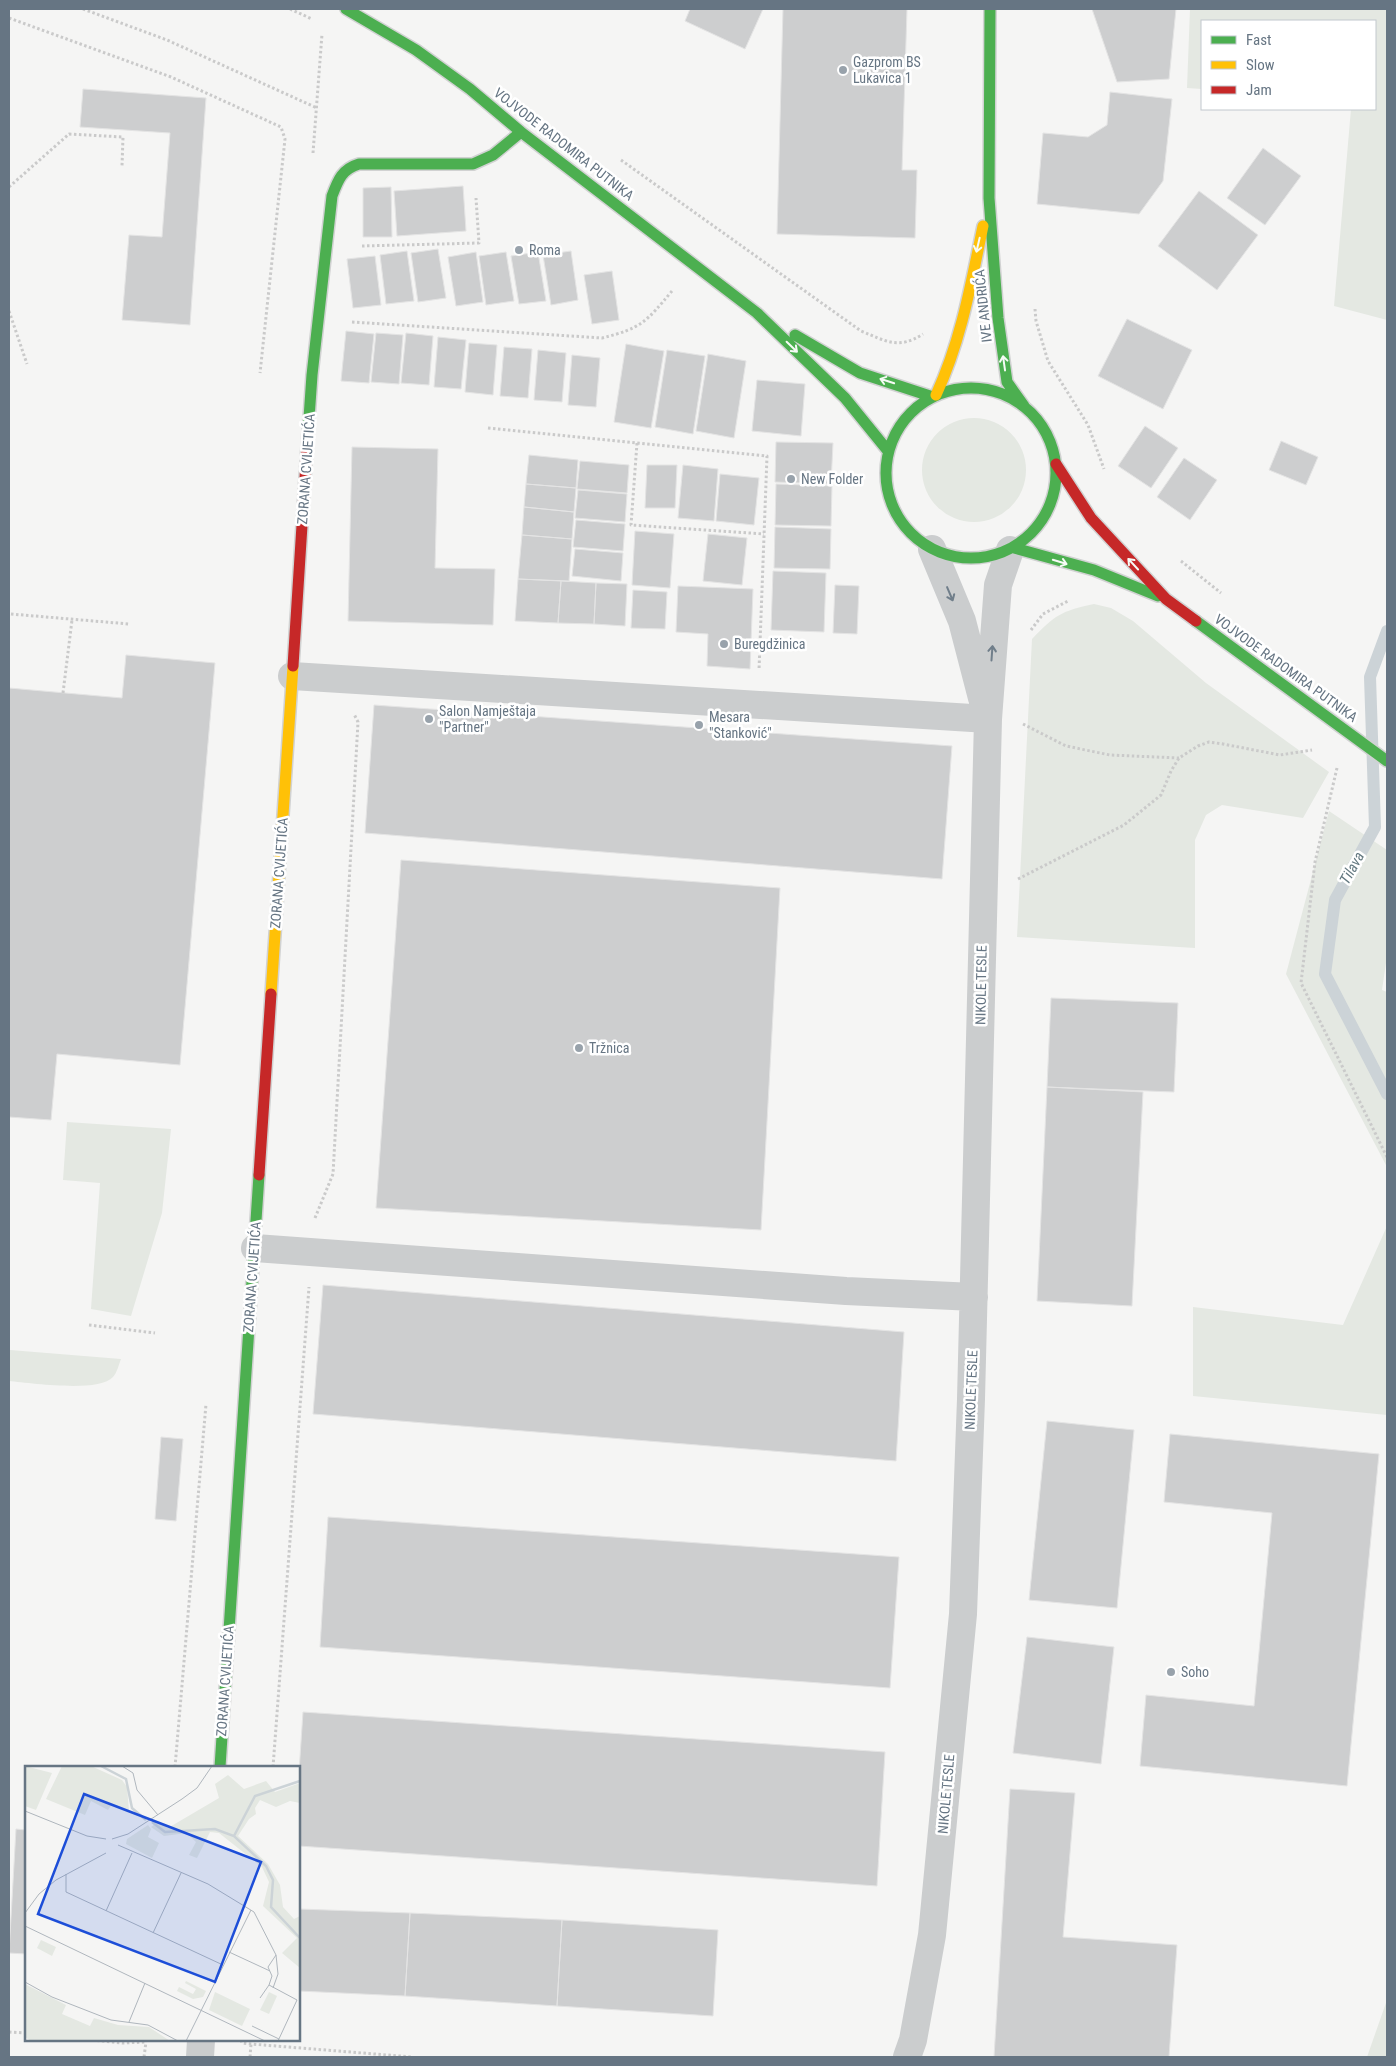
<svg xmlns="http://www.w3.org/2000/svg" width="1396" height="2066" font-family="'Roboto Condensed',sans-serif">
  <style>
    .green { fill: #e4e8e2 }
    .lines { fill: none; stroke-linecap: round; stroke-linejoin: round }
    .stream { stroke: #ccd3d7; stroke-width: 12 }
    .building { fill: #cdcecf; stroke: #e4e4e4 }
    .fast-casing { stroke: #d1d2d2; stroke-width: 14 }
    .slow-casing { stroke: #d1d2d2; stroke-width: 14 }
    .jam-casing { stroke: #d1d2d2; stroke-width: 14 }
    .path { stroke: #cacaca; stroke-width: 3; stroke-dasharray: 2.5 2.5; stroke-linecap: butt }
    .street { stroke: #cbcdce; stroke-width: 28 }
    .fast { stroke: #4caf50; stroke-width: 11 }
    .slow { stroke: #ffc107; stroke-width: 11 }
    .jam { stroke: #c62828; stroke-width: 11 }
    .oneway { stroke: #f6fbf6 }
    .oneway2 { stroke: #707e8a }
    .poi-dot { fill: #98a2ab; stroke: #fff; stroke-width: 2 }
    .labels { text-anchor: middle; stroke-width: 5; stroke-linejoin: round; paint-order: stroke }
    .poi-label { font-size: 14px; fill: #667583; stroke: #fff; text-anchor: start }
    .street-label { font-size: 14px; fill: #667583; stroke: #fff }
    .water-label { font-size: 15px; font-style: italic; fill: #62777f; stroke: #fff }
    .inset-river { fill: none; stroke: #ccd3d7; stroke-width: 2.5 }
    .inset-road { fill: none; stroke: #afb6bd; stroke-width: 1 }
    .view { fill: #1d4ed8; fill-opacity: 0.15; stroke: #1d4ed8; stroke-width: 2.5 }
    .inset-edge { fill: none; stroke: #667583; stroke-width: 2.5 }
  </style>
  <rect width="100%" height="100%" fill="#f5f5f4"/>
  <!-- green -->
  <path class="green" d="M1190,9h197v311l-53,-14 17,-197h24v-88h-173v68l-15,-1z
    M922 470a52 52 0 1 1 104 0a52 52 0 1 1-104 0Z
    M1094,604l17,4 22,13 73,62 123,89 -26,46 -81,-13 -16,10 -11,25v108l-178,-11 15,-298c23,-24 29,-28 62,-35z
    M1329,811l58,39v106l-5,34 5,2v175l-101,-193z
    M67,1122l104,7 -9,84 -31,103 -40,-7 9,-126 -37,-3z
    M1387,1226v189l-194,-19v-89l150,18z
    M10,1350l111,9c-2,5 -4,14 -8,18 -14,16 -82,6 -104,4z
    M1387,2000v57h-20z"/>
  <g class="lines">
    <!-- stream -->
    <path class="stream" d="M1387,631l-17,46 5,150 -40,73 -10,74 62,120"/>
  </g>
  <!-- building -->
  <path class="building" d="M690,9h73l-18,40 -60,-28z
    M783,9h124l-5,161h15l-2,68 -138,-4z
    M1092,9h84l-7,70 -52,3z
    M83,89l123,9 -16,227 -68,-5 7,-85 33,2 8,-104 -90,-6z
    M1110,92l62,7 -9,82 -24,33 -102,-10 6,-71 45,4 19,-12z
    M1263,148l38,28 -36,49 -38,-27z
    M463,186l3,45 -69,5 -3,-45z
    M391,187l1,50h-29v-49z
    M1199,191l59,44 -41,55 -59,-44z
    M438,249l8,49 -28,4 -7,-49z
    M407,251l7,50 -28,3 -6,-49z
    M571,251l7,49 -27,5 -8,-50z
    M476,252l7,50 -27,4 -8,-49z
    M506,252l8,49 -28,4 -7,-49z
    M538,252l8,49 -27,3 -8,-48z
    M375,256l6,49 -28,3 -6,-49z
    M612,271l7,49 -27,4 -8,-49z
    M1127,319l65,31 -29,59 -65,-33z
    M346,331l28,3 -5,49 -28,-2z
    M376,333l27,2 -4,49 -28,-2z
    M406,333l27,3 -4,49 -28,-2z
    M438,337l28,3 -5,49 -27,-2z
    M469,343l28,2 -4,50 -28,-3z
    M626,344l38,7 -13,77 -37,-6z
    M504,347l28,2 -4,49 -28,-2z
    M538,350l28,3 -4,49 -28,-2z
    M667,350l38,6 -12,78 -38,-7z
    M708,354l38,7 -12,77 -38,-7z
    M572,355l28,3 -4,49 -28,-2z
    M757,380l48,4 -4,52 -49,-5z
    M1145,426l33,22 -27,40 -33,-22z
    M1281,441l37,16 -12,28 -37,-15z
    M776,442l57,1 -2,41 -56,-2z
    M352,447l86,2 -3,119 60,1 -2,56 -145,-4z
    M529,455l49,5 -2,28 -50,-4z
    M1184,458l33,22 -27,40 -33,-23z
    M580,461l49,4 -2,28 -50,-4z
    M647,465h30l-2,43h-30z
    M683,465l35,4 -4,52 -36,-3z
    M720,474l39,4 -5,47 -38,-4z
    M526,484l50,4 -2,24 -50,-5z
    M776,484l56,2 -1,40 -56,-1z
    M578,490l49,4 -2,28 -50,-4z
    M524,507l50,5 -2,27 -50,-4z
    M576,520l49,4 -2,27 -50,-4z
    M775,527l56,2 -1,40 -56,-1z
    M635,531l39,3 -4,54 -38,-3z
    M708,534l39,4 -5,47 -39,-4z
    M522,535l50,4 -3,42 -51,-2z
    M575,549l48,4 -2,28 -49,-5z
    M773,571l53,2 -2,59 -53,-2z
    M518,579l43,2 -3,42 -43,-2z
    M561,581l35,2 -2,41 -36,-1z
    M596,583l31,1 -2,42 -31,-2z
    M835,585l24,1 -2,48 -24,-1z
    M678,586l75,3 -3,80 -43,-3 1,-32 -32,-2z
    M633,590l34,2 -2,37 -34,-1z
    M126,655l89,8 -35,402 -123,-11 -6,66 -42,-3v-429l113,10z
    M374,705l578,41 -10,133 -577,-46z
    M401,860l379,28 -19,342 -385,-22z
    M1051,998l127,5 -4,89 -127,-5z
    M1047,1087l96,5 -11,214 -95,-5z
    M323,1285l581,47 -8,129 -583,-47z
    M1047,1421l87,9 -17,178 -88,-8z
    M1170,1434l209,20 -32,332 -207,-20 6,-71 108,11 18,-193 -108,-11z
    M161,1437l22,2 -7,82 -21,-2z
    M328,1517l571,40 -9,131 -570,-41z
    M1027,1637l87,10 -13,117 -88,-11z
    M303,1712l582,40 -8,134 -578,-40v-74z
    M1010,1789l65,4 -12,144 114,8 -8,112h-175z
    M16,1829l10,1v124l-17,-1z
    M299,1909l111,4 -5,83 -106,-5z
    M410,1913l152,7 -5,86 -152,-10z
    M562,1920l156,10 -5,86 -156,-10z"/>
  <g class="lines">
    <defs>
      <path id="fast" d="M346,9l70,41 54,39 51,43 236,181 88,85 43,53
        M990,9l-1,189 9,120 9,64 17,24
        M795,335l65,38 73,24
        M886 473a85 85 0 1 1 170 0a85 85 0 1 1-170 0Z
        M307,447l5,-72 20,-179c6,-16 10,-27 27,-32h114l20,-9 28,-23
        M1014,548l80,22 64,26
        M1196,621l191,140
        M220,1767l39,-592"/>
      <path id="slow" d="M936,395c25,-54 35,-111 47,-169
        M271,994l22,-328"/>
      <path id="jam" d="M1056,464l35,54 75,81 30,22
        M293,666l14,-219
        M259,1175l12,-181"/>
    </defs>
    <!-- fast casing -->
    <use href="#fast" class="fast-casing"/>
    <!-- slow casing -->
    <use href="#slow" class="slow-casing"/>
    <!-- jam casing -->
    <use href="#jam" class="jam-casing"/>
    <!-- path -->
    <path class="path" d="M83,9l84,31 150,68
      M290,9l22,10
      M9,18l162,59 110,50 4,12 -25,234
      M313,153l9,-119
      M621,160l240,171c25,10 37,19 62,3
      M9,187l60,-53 54,3 -1,29
      M362,246l117,-3 -3,-45
      M1035,309l1,12 12,40 40,64 16,44
      M9,311l18,53
      M352,322l250,16c40,-10 44,-16 70,-47
      M488,428l279,28 -8,214
      M637,443l-6,82 133,9
      M1181,561l40,32
      M11,614l118,10
      M1031,630l12,-16 25,-13
      M63,693l9,-73
      M1023,724l43,22 44,9 69,3
      M1337,768l-22,94 -14,121 86,174
      M1018,879l106,-54 37,-30 10,-24 8,-13 19,-12 11,-4 14,2 57,11 32,-5
      M315,1218l18,-44 25,-452 -4,-8
      M89,1325l66,8
      M175,1767l31,-363
      M273,1767l36,-480
      M9,2032l17,1
      M92,2040l31,3 23,-1 1,-2
      M241,2040l1,3 9,1 161,13
      M144,2057l2,-15
      M250,2057l1,-13"/>
    <!-- street -->
    <path class="street" d="M932,549l30,72 20,77
      M292,676l696,43
      M255,1248l591,43 128,6
      M200,2057l1,-17
      M907,2057l6,-17 19,-105 31,-321 8,-215 17,-680 10,-134 12,-35"/>
    <!-- fast -->
    <use href="#fast" class="fast"/>
    <!-- slow -->
    <use href="#slow" class="slow"/>
    <!-- jam -->
    <use href="#jam" class="jam"/>
  </g>
  <!-- one-way arrows -->
  <defs><path id="oneway-shaft" d="M-6 0H5M1.5-3L5.5 0L1.5 3" fill="none" stroke-width="1.6" stroke-linecap="round" stroke-linejoin="round" transform="scale(1.25)"/></defs>
  <g class="oneway">
    <use href="#oneway-shaft" transform="translate(978 245) rotate(103)"/>
    <use href="#oneway-shaft" transform="translate(792 347) rotate(44)"/>
    <use href="#oneway-shaft" transform="translate(1004 363) rotate(-98)"/>
    <use href="#oneway-shaft" transform="translate(887 381) rotate(-162)"/>
    <use href="#oneway-shaft" transform="translate(1060 562) rotate(17)"/>
    <use href="#oneway-shaft" transform="translate(1133 564) rotate(-133)"/>
  </g>
  <g class="oneway2">
    <use href="#oneway-shaft" transform="translate(950 594) rotate(67)"/>
    <use href="#oneway-shaft" transform="translate(992 653) rotate(-86)"/>
  </g>
  <!-- markers -->
  <g class="poi-dot">
    <circle cx="843" cy="70" r="5"/>
    <circle cx="519" cy="250" r="5"/>
    <circle cx="791" cy="479" r="5"/>
    <circle cx="724" cy="644" r="5"/>
    <circle cx="429" cy="719" r="5"/>
    <circle cx="699" cy="725" r="5"/>
    <circle cx="579" cy="1048" r="5"/>
    <circle cx="1171" cy="1672" r="5"/>
  </g>
  <g class="labels">
    <!-- poi labels -->
    <g class="poi-label">
      <text x="853" y="67">Gazprom BS<tspan x="853" dy="16">Lukavica 1</tspan></text>
      <text x="529" y="255">Roma</text>
      <text x="801" y="484">New Folder</text>
      <text x="734" y="649">Buregdžinica</text>
      <text x="439" y="716">Salon Namještaja<tspan x="439" dy="16">"Partner"</tspan></text>
      <text x="709" y="722">Mesara<tspan x="709" dy="16">"Stanković"</tspan></text>
      <text x="589" y="1053">Tržnica</text>
      <text x="1181" y="1677">Soho</text>
    </g>
    <!-- street labels -->
    <g class="street-label">
      <text transform="translate(564 144) rotate(38)" y="5">VOJVODE RADOMIRA PUTNIKA</text>
      <text transform="translate(983 306) rotate(-96)" y="5">IVE ANDRIĆA</text>
      <text transform="translate(306 469) rotate(-86)" y="5">ZORANA CVIJETIĆA</text>
      <text transform="translate(1286 668) rotate(36)" y="5">VOJVODE RADOMIRA PUTNIKA</text>
      <text transform="translate(279 873) rotate(-86)" y="5">ZORANA CVIJETIĆA</text>
      <text transform="translate(981 985) rotate(-89)" y="5">NIKOLE TESLE</text>
      <text transform="translate(252 1277) rotate(-86)" y="5">ZORANA CVIJETIĆA</text>
      <text transform="translate(971 1390) rotate(-88)" y="5">NIKOLE TESLE</text>
      <text transform="translate(225 1681) rotate(-86)" y="5">ZORANA CVIJETIĆA</text>
      <text transform="translate(946 1794) rotate(-85)" y="5">NIKOLE TESLE</text>
    </g>
    <!-- water labels -->
    <g class="water-label">
      <text transform="translate(1352 868) rotate(-61)" y="5">Tilava</text>
    </g>
  </g>
  <!-- overview -->
  <g transform="translate(25 1766)">
    <rect width="275" height="275" fill="#f5f5f4"/>
    <path d="M0,0l27,7 -16,37 -11,-4zM37,0h29l31,14 5,7 2,24 -17,-7 -4,6 -17,-9 -6,14 -39,-16zM203,9l16,14 22,-8 9,11 25,-9v20l-10,-2 -14,6 -16,-7 -5,8 1,6 -7,5 -11,17 30,28 12,21 3,22 11,12 6,-3v52l-18,-15 15,-15 -34,-32 6,-24 -7,-15 -43,-34 -9,-1 -13,26 -8,-3 7,-13 -9,-9 -23,3 -13,-9 7,-5 10,6 51,-30 -4,-14zM123,59l3,4 -3,8 11,6 -7,15 -26,-14 1,-5zM16,174l15,7 -4,9 -15,-8zM161,215l20,10 -3,6 -10,2 -16,-8 2,-4 14,7 3,-5 -11,-6zM0,218l41,21 -4,9 28,12 4,-8 24,7 31,2 21,14h-139l-6,-4zM190,226l35,17 -8,17 -33,-16zM244,226l8,4 -8,18 -9,-4z" fill="#e4e8e2"/>
    <path class="inset-river" d="M76,0l25,13 6,29 14,12M127,56l13,10 50,-3 19,7 32,30 7,14 -2,27 29,31M209,70l21,-40 45,-15"/>
    <path class="inset-road" d="M97,0l11,7 4,17 21,25M0,45l62,25 19,3M87,73l16,-5 54,-35 15,-11 15,-22M93,79l90,39 46,28 22,43 -8,12 4,9 -3,9 -9,13M41,108v18l157,73M81,145l26,-58M0,147l14,-19 17,-14 50,-27M0,160l240,115M128,167l28,-60M204,186l41,19M0,216l27,15 59,23 37,5 30,16M244,219l28,15 -19,41M248,222l5,-14 -2,-19M104,256l16,-39M227,260l27,13M161,275l65,-131"/>
    <path class="view" d="M59,28l177,68 -46,120 -177,-68z"/>
    <rect width="275" height="275" class="inset-edge"/>
  </g>
  <!-- border -->
  <rect width="1396" height="2066" fill="none" stroke="#667583" stroke-width="20"/>
  <!-- legend -->
  <rect x="1201" y="20" width="175" height="90" fill="#ffffff" stroke="#c2c8cd"/>
  <rect x="1211" y="36" width="25" height="8" fill="#4caf50" stroke="#c2c8cd"/>
  <text x="1246" y="45" font-size="15" fill="#667583">Fast</text>
  <rect x="1211" y="61" width="25" height="8" fill="#ffc107" stroke="#c2c8cd"/>
  <text x="1246" y="70" font-size="15" fill="#667583">Slow</text>
  <rect x="1211" y="86" width="25" height="8" fill="#c62828" stroke="#c2c8cd"/>
  <text x="1246" y="95" font-size="15" fill="#667583">Jam</text>
</svg>
